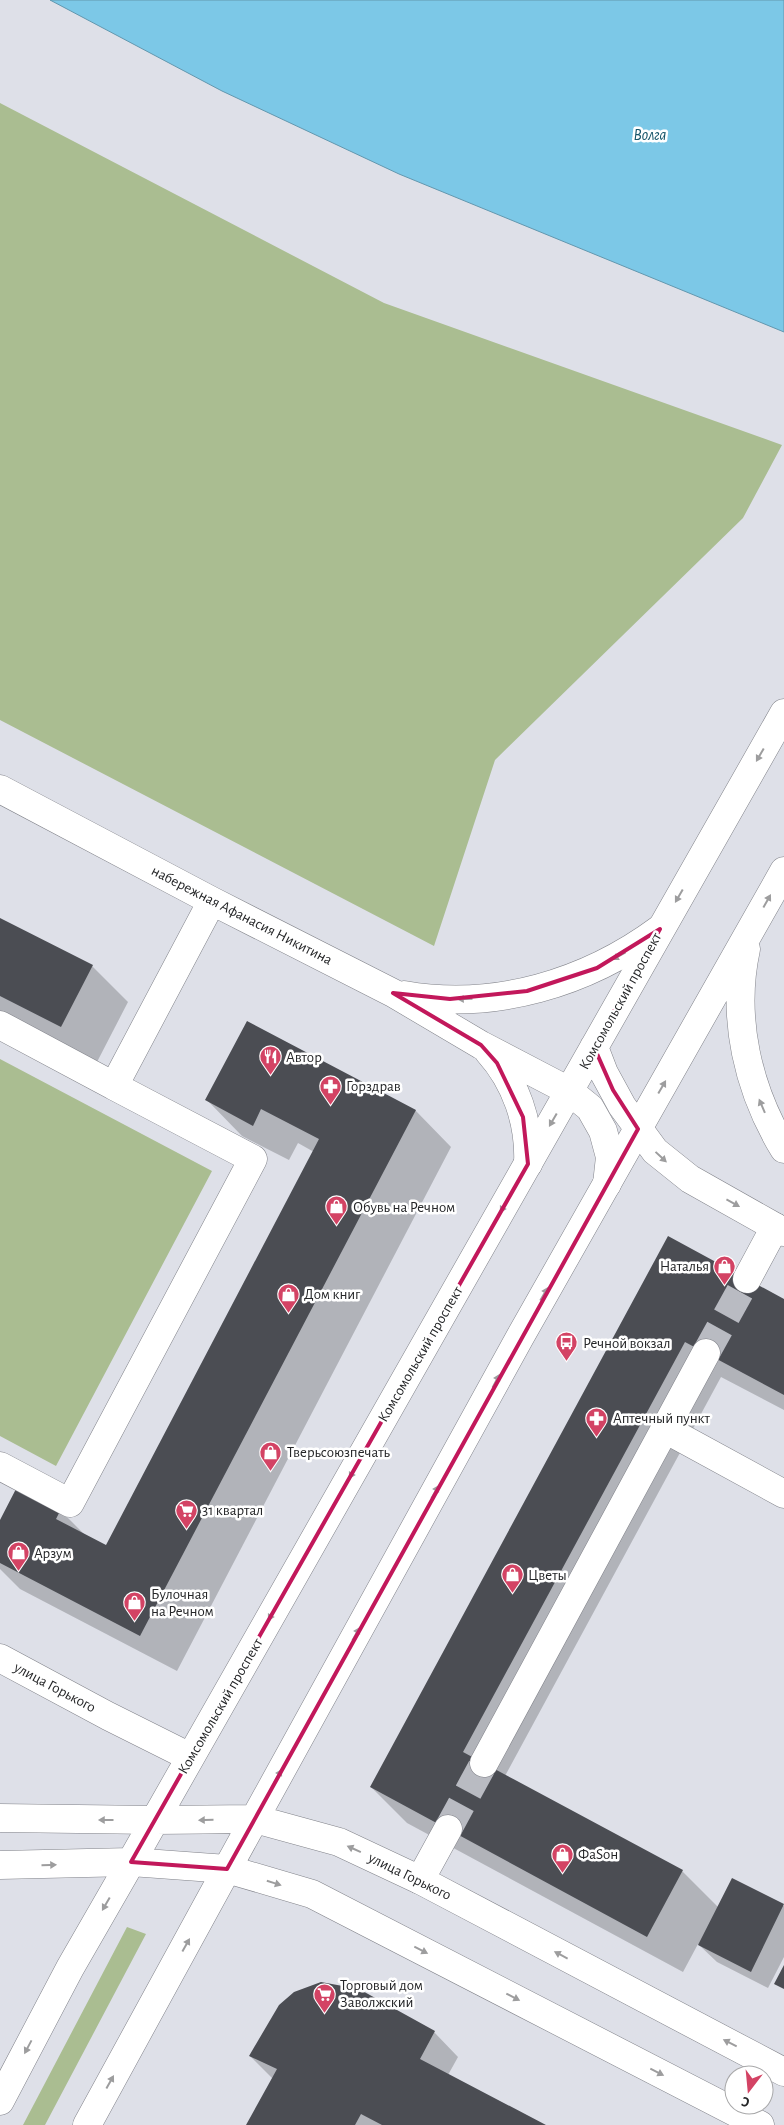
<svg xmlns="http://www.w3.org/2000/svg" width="784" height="2125" font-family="'Alegreya Sans',sans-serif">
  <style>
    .green { fill: #aabd91 }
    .water { fill: #7cc8e7; stroke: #6297ae }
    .shadow { fill: #0003 }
    .building { fill: #4b4d53 }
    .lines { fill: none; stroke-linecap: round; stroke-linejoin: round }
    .minor-tunnel { stroke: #b9bbc2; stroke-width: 28; stroke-dasharray: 28 14; stroke-linecap: butt }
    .minor-casing { stroke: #808289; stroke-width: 29 }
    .major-casing { stroke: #808289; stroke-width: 29 }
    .minor { stroke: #fff; stroke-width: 28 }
    .major { stroke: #fff; stroke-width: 28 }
    .oneway { fill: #9d9d9e }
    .marked { fill: none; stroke: #c2185b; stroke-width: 4; stroke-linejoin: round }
    .labels { text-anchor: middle; stroke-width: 5; stroke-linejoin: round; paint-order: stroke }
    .street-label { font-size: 15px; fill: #252628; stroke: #fff }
    .poi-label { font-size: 15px; fill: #252628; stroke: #fff; text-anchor: start }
    .water-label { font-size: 16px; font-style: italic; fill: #155469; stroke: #fff }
  </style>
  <rect width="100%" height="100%" fill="#dee0e8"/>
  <!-- green -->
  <path class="green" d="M0,103l384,200 398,142 -39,73 -248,242 -61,186 -434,-226z
    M0,1059l212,112 -156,295 -56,-30z
    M127,1927l19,7 -101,191h-22z"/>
  <!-- water -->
  <path class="water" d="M50,0h734v332l-385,-158 -177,-83z"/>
  <!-- shadow -->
  <path class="shadow" d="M0,919l92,47 36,36 -31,60 -97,-50z
    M247,1023l169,88 35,36 -274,524 -157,-82 -20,-20v-46l60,-13 26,26 21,11 207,-395 -16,-9 -9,17 -47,-24 -35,-36z
    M668,1238l116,62v110l-63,-33 -216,399 177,95 36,36 15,-28 51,27v51l-16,31 -51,-26 -19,-18 -15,28 -276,-149 -36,-36z
    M434,2032l24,25 -10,18 96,50h-297l26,-46 -23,-23z"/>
  <!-- building -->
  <path class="building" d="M0,918l93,47 -32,62 -61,-31z
    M247,1021l169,89 -276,526 -140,-73v-43l17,-33 44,22 -5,10 50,26 213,-406 -58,-30 -8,17 -48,-26z
    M668,1236l116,63v96l-99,-53 -222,410 220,118 -36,67 -277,-150z
    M732,1878l52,26 -33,68 -53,-27z
    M784,1965v24l-10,-5z
    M321,1982l38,7 76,42 -15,28 126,66h-164l-21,-11 -6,11h-109l31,-56 -28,-13 30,-51 15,-13z"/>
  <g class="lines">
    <!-- minor-tunnel -->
    <path class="minor-tunnel" d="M706,1353l41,-74
      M448,1829l36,-66"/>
    <defs>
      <path id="minor" d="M0,789l212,112 181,92 88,52 88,46 21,17 13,23 7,26 -3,27
        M404,995c91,16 183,-12 256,-66
        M0,1025l114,61
        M488,1051c28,31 42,72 40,113
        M747,1279l28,-52
        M665,1429l119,65
        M0,1466l70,37 183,-344 -139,-73 98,-185
        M0,1658l108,58 82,41
        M484,1763l222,-410
        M420,1880l28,-51
        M0,2101l70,-133 61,-106
        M87,2125l140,-256"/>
      <path id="major" d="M746,949c-15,69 2,141 38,200
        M594,1047l10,26 18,33 33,45 35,28 94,53
        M0,1818l155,2 100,-1 84,23 81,38 364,192
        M131,1862l653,-1149
        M0,1865l131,-3 96,7 85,25 448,231
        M227,1869l293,-532 264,-466"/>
    </defs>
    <!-- minor casing -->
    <use href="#minor" class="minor-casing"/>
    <!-- major casing -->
    <use href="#major" class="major-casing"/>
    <!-- minor -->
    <use href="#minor" class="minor"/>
    <!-- major -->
    <use href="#major" class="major"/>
  </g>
  <!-- one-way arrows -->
  <defs><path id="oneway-solid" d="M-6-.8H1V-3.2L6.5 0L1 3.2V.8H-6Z" transform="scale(1.25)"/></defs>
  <g class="oneway">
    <use href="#oneway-solid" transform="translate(760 755) rotate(120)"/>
    <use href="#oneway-solid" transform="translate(679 896) rotate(120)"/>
    <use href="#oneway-solid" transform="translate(767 901) rotate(-61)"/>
    <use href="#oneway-solid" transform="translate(619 956) rotate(151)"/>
    <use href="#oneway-solid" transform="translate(465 999) rotate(178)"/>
    <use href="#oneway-solid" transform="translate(662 1087) rotate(-60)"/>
    <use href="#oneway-solid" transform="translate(762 1106) rotate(-113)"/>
    <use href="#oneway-solid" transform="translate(553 1120) rotate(120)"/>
    <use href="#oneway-solid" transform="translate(661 1157) rotate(43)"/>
    <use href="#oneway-solid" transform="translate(733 1203) rotate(29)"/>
    <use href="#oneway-solid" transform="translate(504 1206) rotate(120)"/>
    <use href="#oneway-solid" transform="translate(544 1294) rotate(-60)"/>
    <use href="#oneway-solid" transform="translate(496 1381) rotate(-62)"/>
    <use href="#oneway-solid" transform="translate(353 1472) rotate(120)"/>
    <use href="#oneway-solid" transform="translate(435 1492) rotate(-61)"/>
    <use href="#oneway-solid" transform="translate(272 1614) rotate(120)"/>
    <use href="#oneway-solid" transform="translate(356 1634) rotate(-61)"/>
    <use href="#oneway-solid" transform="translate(278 1776) rotate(-61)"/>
    <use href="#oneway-solid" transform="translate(106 1820) rotate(-180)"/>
    <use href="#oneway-solid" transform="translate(206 1820) rotate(179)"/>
    <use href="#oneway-solid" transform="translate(354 1849) rotate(-156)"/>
    <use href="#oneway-solid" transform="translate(49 1865) rotate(-2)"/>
    <use href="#oneway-solid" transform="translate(274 1883) rotate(17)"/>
    <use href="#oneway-solid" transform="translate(106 1904) rotate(120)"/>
    <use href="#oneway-solid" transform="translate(186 1945) rotate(-61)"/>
    <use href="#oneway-solid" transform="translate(421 1950) rotate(27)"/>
    <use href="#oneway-solid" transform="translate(561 1955) rotate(-152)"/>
    <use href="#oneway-solid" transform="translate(513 1997) rotate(27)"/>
    <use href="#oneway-solid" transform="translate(730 2043) rotate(-153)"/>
    <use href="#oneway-solid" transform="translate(28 2047) rotate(118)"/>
    <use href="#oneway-solid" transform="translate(657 2072) rotate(27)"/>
    <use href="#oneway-solid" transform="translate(110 2082) rotate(-61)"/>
  </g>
  <!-- marked area -->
  <path class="marked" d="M660,929l-66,118 19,43 25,39 -411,740 -96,-7 397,-698 -5,-47 -26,-54 -16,-18 -88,-52 57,6 77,-8 70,-23z"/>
  <!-- icons -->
  <defs>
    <symbol id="restaurant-pin" viewBox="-11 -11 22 30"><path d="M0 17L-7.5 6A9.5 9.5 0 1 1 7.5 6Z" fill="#d34364" stroke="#fff"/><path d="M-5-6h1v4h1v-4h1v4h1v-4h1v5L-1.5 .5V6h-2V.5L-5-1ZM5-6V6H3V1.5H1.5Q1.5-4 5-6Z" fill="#fff"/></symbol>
    <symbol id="pharmacy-pin" viewBox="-11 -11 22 30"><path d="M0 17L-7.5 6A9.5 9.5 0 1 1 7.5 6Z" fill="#d34364" stroke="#fff"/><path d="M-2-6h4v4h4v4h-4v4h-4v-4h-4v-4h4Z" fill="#fff"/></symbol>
    <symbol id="shop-pin" viewBox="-11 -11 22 30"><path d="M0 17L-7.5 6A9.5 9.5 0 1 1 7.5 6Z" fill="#d34364" stroke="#fff"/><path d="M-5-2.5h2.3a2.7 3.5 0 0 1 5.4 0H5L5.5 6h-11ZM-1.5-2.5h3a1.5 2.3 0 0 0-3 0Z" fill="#fff"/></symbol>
    <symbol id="bus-pin" viewBox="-11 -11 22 30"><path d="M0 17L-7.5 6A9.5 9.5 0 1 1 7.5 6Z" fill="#d34364" stroke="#fff"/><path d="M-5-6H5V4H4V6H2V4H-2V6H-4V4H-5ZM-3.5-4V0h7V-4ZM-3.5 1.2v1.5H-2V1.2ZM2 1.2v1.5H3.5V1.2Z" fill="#fff"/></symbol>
    <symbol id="supermarket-pin" viewBox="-11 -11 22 30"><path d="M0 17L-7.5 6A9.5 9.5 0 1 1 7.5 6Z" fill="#d34364" stroke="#fff"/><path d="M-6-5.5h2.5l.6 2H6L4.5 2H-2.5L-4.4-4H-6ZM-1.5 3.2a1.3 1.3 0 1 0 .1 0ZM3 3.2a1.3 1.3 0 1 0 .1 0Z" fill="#fff"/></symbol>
  </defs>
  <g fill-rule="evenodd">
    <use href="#restaurant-pin" x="258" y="1044" width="25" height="34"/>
    <use href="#pharmacy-pin" x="318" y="1074" width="25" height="34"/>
    <use href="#shop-pin" x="324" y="1194" width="25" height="34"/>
    <use href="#shop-pin" x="712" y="1254" width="25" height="34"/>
    <use href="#shop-pin" x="276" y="1282" width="25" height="34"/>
    <use href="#bus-pin" x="554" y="1330" width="25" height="34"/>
    <use href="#pharmacy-pin" x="584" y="1406" width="25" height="34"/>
    <use href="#shop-pin" x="258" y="1440" width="25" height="34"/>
    <use href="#supermarket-pin" x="174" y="1498" width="25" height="34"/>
    <use href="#shop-pin" x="6" y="1540" width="25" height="34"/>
    <use href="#shop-pin" x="500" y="1562" width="25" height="34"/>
    <use href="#shop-pin" x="122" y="1590" width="25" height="34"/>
    <use href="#shop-pin" x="550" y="1842" width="25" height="34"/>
    <use href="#supermarket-pin" x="312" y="1982" width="25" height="34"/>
  </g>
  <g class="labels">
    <!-- street labels -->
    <g class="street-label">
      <text transform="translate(242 915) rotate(27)" y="5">набережная Афанасия Никитина</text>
      <text transform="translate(620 1001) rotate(-61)" y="5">Комсомольский проспект</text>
      <text transform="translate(420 1354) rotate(-60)" y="5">Комсомольский проспект</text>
      <text transform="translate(55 1687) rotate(28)" y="5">улица Горького</text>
      <text transform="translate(220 1706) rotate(-60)" y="5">Комсомольский проспект</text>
      <text transform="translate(410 1876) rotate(26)" y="5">улица Горького</text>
    </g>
    <!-- poi labels -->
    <g class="poi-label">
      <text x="286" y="1062">Автор</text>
      <text x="346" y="1091">Горздрав</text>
      <text x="353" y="1212">Обувь на Речном</text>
      <text x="709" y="1271" text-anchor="end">Наталья</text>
      <text x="304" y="1299">Дом книг</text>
      <text x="583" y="1348">Речной вокзал</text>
      <text x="613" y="1423">Аптечный пункт</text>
      <text x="287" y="1457">Тверьсоюзпечать</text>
      <text x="202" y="1515">31 квартал</text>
      <text x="34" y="1558">Арзум</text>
      <text x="528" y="1580">Цветы</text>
      <text x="151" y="1599">Булочная<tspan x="151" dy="17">на Речном</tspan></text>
      <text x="578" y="1859">ФаSон</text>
      <text x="340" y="1990">Торговый дом<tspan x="340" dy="17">Заволжский</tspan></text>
    </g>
    <!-- water labels -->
    <g class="water-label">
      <text x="650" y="140">Волга</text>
    </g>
  </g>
  <!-- north arrow -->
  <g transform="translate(749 2090) rotate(196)"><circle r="24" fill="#ffffff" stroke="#a8a8a9"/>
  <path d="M0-4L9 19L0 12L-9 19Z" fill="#d34364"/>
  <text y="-8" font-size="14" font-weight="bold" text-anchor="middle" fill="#252628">С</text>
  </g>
</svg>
